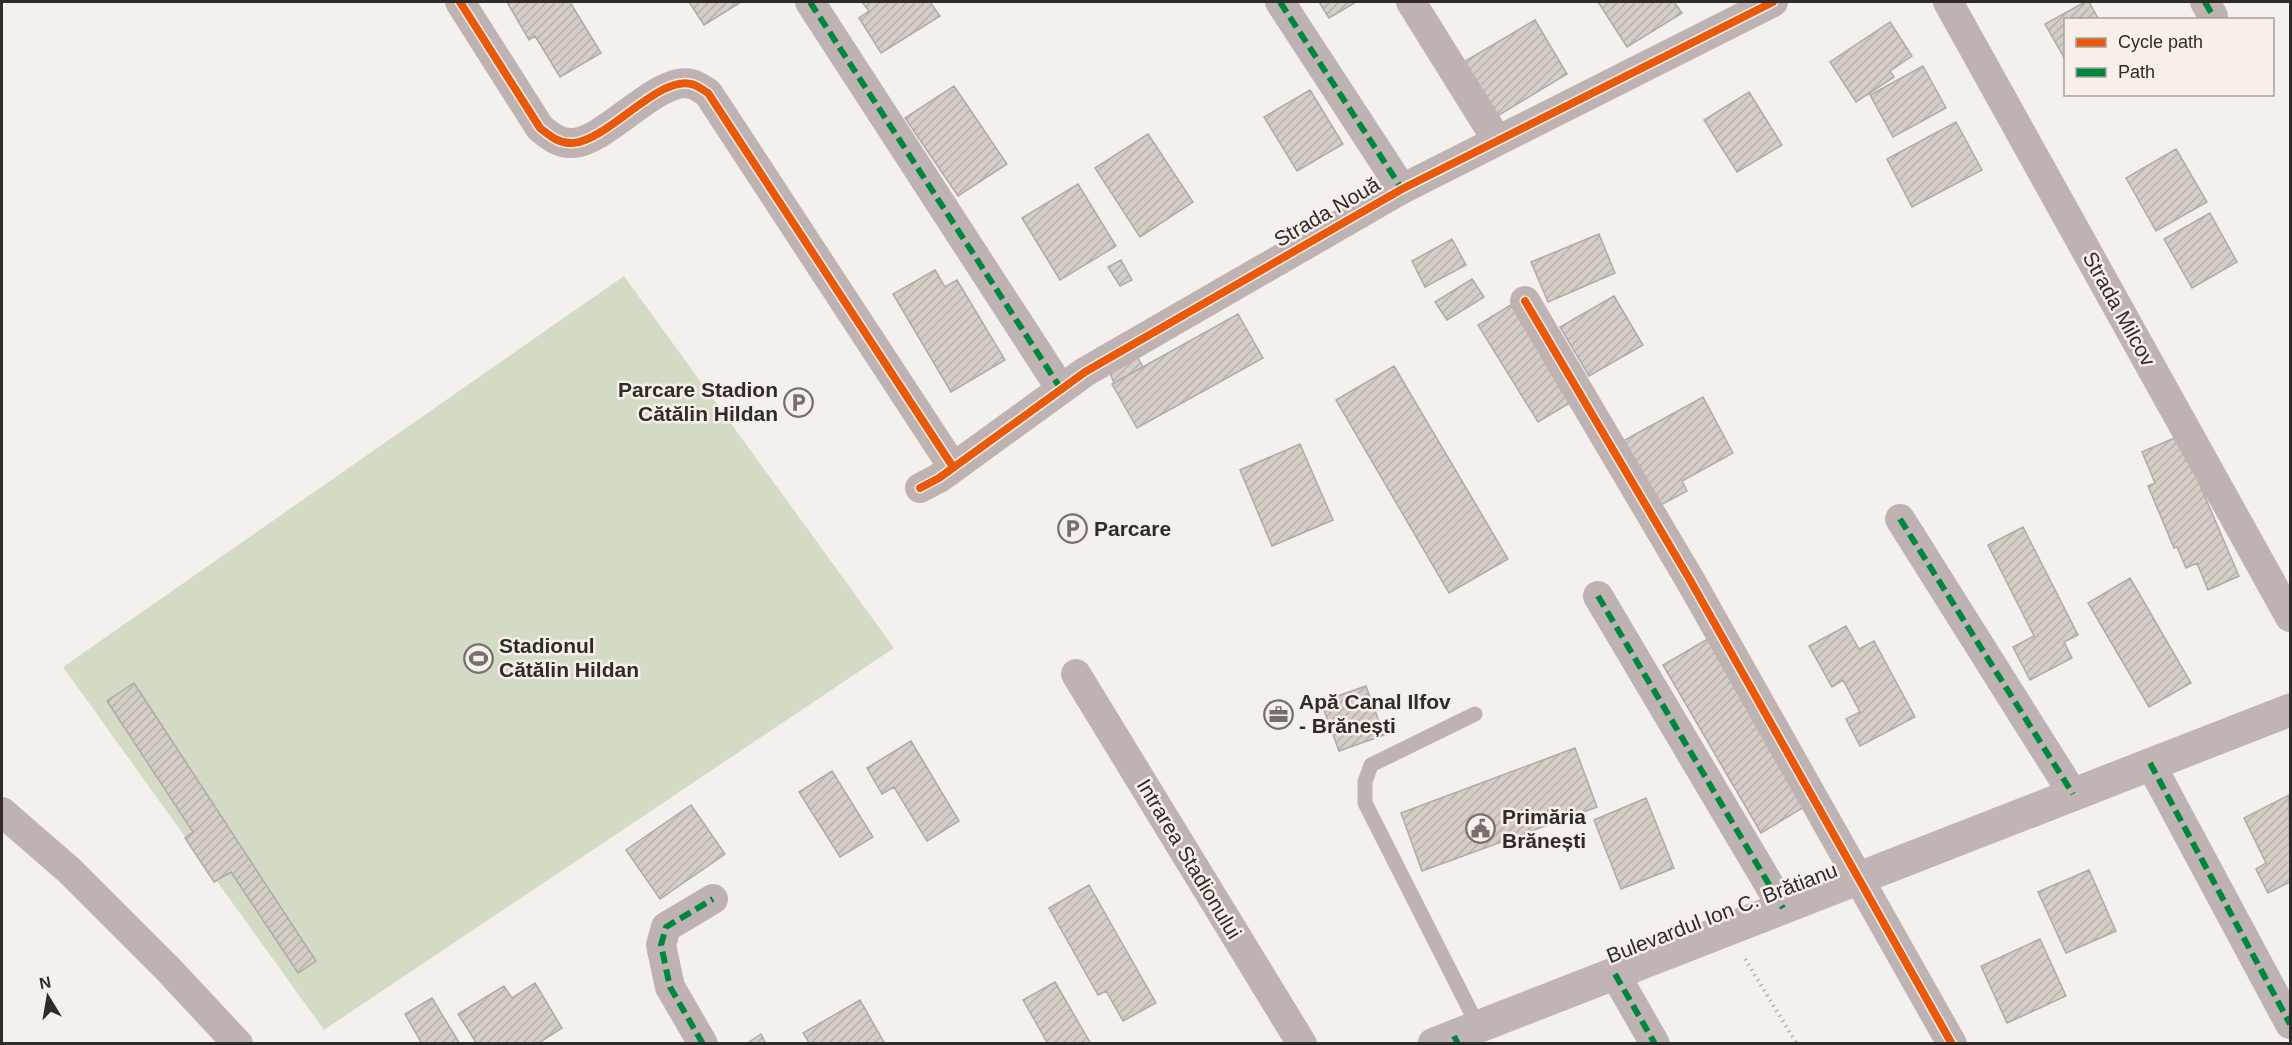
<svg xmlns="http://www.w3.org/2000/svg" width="2292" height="1045" font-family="Helvetica,sans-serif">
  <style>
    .garden { fill: #d4dbc4 }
    .building { fill: url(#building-hatch); stroke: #adaaa8; stroke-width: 1.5 }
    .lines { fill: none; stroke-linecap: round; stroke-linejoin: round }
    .path { stroke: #b8afae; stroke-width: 4; stroke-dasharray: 1.5 4.5; stroke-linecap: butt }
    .service { stroke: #beb3b2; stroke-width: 15 }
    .minor { stroke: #beb3b2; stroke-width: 30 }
    .primary { stroke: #c0b4b4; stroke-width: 33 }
    .quiet { stroke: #00873e; stroke-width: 6; stroke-dasharray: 12 6; stroke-linecap: butt }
    .cycleway-casing { stroke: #f8efea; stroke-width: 11 }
    .cycleway { stroke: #e8590c; stroke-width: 8 }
    .labels { text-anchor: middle; stroke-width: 5; stroke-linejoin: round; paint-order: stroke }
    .street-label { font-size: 21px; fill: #2f2b29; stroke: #f8efea }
    .poi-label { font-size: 21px; font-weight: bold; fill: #2f2b29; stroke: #f8efea; text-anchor: start }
  </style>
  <defs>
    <pattern id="building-hatch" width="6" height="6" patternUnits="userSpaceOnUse" patternTransform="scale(1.5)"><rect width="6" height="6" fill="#d5cec6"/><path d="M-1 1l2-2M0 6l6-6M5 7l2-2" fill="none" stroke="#b7b1aa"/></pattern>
  </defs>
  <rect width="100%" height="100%" fill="#f4f0ee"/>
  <!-- garden -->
  <path class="garden" d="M624,276l270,372 -570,382 -261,-363z"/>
  <!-- building -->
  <path class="building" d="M507,2h63l31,51 -41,24 -25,-41 -6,4z
    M689,2h52l-37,23z
    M862,2h68l10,14 -59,37 -22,-35 10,-7z
    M1319,2h37l-27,16z
    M1598,2h76l8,11 -55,34z
    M2085,2h4l10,18h-33v41l-21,-37z
    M1535,20l32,54 -73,44 -32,-55z
    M1890,22l22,34 -22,15 4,6 -38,25 -26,-40z
    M1923,66l23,42 -53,29 -23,-42z
    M954,86l53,78 -49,32 -53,-78z
    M1310,90l33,54 -46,27 -33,-54z
    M1749,92l33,53 -45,27 -33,-52z
    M1956,122l26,48 -70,37 -25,-48z
    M1148,134l45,68 -53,35 -45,-69z
    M2176,149l31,53 -51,29 -30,-53z
    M1078,184l38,62 -56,34 -38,-62z
    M2210,213l27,49 -45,26 -28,-49z
    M1599,234l16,39 -67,29 -17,-40z
    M1452,239l14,26 -41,22 -13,-26z
    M1121,260l11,20 -12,6 -12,-19z
    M935,270l10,17 12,-7 48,80 -54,32 -58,-98z
    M1472,279l12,18 -37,23 -12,-18z
    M1614,296l29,49 -54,31 -29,-49z
    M1514,303l59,98 -35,21 -60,-97z
    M1238,314l25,44 -126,70 -25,-44z
    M1135,353l8,14 -29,16 -6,-15z
    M1394,366l114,193 -59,34 -113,-193z
    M1703,397l30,56 -51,28 5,10 -28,15 -36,-65z
    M2179,436l60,140 -31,14 -11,-27 -11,5 -9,-21 -3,1 -26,-62 7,-3 -13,-31z
    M1300,444l33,76 -61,26 -32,-76z
    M2023,527l55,108 -14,7 8,16 -42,22 -17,-33 21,-11 -46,-91z
    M2130,578l61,105 -42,24 -61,-104z
    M1846,626l13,23 15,-8 41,76 -55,29 -14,-27 14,-7 -17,-32 -11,7 -23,-41z
    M1711,637l98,167 -48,29 -98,-168z
    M134,683l182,278 -18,12 -67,-101 -17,10 -29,-44 8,-6 -86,-131z
    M1366,686l18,49 -45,16 -18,-49z
    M911,741l48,80 -32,20 -33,-54 -12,7 -15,-26z
    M1575,748l22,59 -175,64 -21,-58z
    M832,771l41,66 -33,20 -41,-65z
    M2289,795l1,87 -22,11 -12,-24 10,-6 -22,-45z
    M1646,798l28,70 -53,21 -27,-69z
    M691,805l34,49 -65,45 -34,-49z
    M2089,870l27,61 -50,22 -28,-61z
    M1089,885l67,118 -33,18 -17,-30 -8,4 -49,-87z
    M2040,939l26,57 -59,27 -26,-57z
    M1055,982l36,62h-43l-25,-44z
    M535,983l27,45 -25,16h-60l-19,-30 46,-28 8,12z
    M432,998l28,46h-38l-17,-30z
    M860,1000l25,44h-75l-7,-11z
    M761,1034l5,10h-20z"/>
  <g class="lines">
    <!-- path -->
    <path class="path" d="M1745,959l52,85"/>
    <!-- service -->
    <path class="service" d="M1475,714l-104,51 -6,17v21l113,223"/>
    <!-- minor -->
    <path class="minor" d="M460,2l80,126c10,8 19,16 33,15 34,-2 86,-68 118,-59 6,1 12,6 17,9l245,374
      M810,2l251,387
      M1280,2l122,187
      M1411,2l86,138
      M1948,2l342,615
      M2205,2l8,14
      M1525,301l165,279 262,464
      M920,488l19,-10 146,-106 317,-183 371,-187
      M1900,519l173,275
      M1598,596l185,312
      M1076,674l226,370
      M2150,763l140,261
      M2,812l68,59 97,97 71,76
      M1615,974l40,70
      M703,1044l-33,-57 -9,-42 5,-18 47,-28"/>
    <!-- primary -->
    <path class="primary" d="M1434,1044l856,-334"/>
    <!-- quiet -->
    <path class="quiet" d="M810,2l251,387
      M1280,2l122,187
      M2205,2l8,14
      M1900,519l173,275
      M1598,596l185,312
      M2150,763l140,261
      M1615,974l40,70
      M1454,1036l4,8
      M703,1044l-33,-57 -9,-42 5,-18 47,-28"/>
    <defs>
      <path id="cycleway" d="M460,2l80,126c10,8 19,16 33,15 34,-2 86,-68 118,-59 6,1 12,6 17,9l245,374
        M1525,301l165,279 262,464
        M920,488l19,-10 146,-106 317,-183 371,-187"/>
    </defs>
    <!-- cycleway casing -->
    <use href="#cycleway" class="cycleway-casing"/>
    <!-- cycleway -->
    <use href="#cycleway" class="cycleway"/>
  </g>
  <!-- icons -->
  <defs>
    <symbol id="parking-ring" viewBox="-11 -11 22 22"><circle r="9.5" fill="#f8efea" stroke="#74706e" stroke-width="1.5"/><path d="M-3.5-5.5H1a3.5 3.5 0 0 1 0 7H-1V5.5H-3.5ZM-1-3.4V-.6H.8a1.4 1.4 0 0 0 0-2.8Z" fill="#74706e"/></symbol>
    <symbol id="stadium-ring" viewBox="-11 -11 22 22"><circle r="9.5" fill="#f8efea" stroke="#74706e" stroke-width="1.5"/><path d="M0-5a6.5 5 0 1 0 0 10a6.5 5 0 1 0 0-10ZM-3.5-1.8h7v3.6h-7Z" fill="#74706e"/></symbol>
    <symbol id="office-ring" viewBox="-11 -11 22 22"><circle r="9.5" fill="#f8efea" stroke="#74706e" stroke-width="1.5"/><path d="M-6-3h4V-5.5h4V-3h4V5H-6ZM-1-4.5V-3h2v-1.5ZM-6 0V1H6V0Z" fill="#74706e"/></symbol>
    <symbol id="civic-ring" viewBox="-11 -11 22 22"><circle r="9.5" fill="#f8efea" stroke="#74706e" stroke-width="1.5"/><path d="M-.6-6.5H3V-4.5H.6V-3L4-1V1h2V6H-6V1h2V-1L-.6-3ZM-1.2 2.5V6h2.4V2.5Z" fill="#74706e"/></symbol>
  </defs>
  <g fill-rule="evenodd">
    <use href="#parking-ring" x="782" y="386" width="33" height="33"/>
    <use href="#parking-ring" x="1056" y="512" width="33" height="33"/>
    <use href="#stadium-ring" x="462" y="642" width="33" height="33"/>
    <use href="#office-ring" x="1262" y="698" width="33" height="33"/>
    <use href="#civic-ring" x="1464" y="812" width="33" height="33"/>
  </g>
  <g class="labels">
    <!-- street labels -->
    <g class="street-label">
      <text transform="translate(1327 212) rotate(-30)" y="7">Strada Nouă</text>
      <text transform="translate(2119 309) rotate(61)" y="7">Strada Milcov</text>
      <text transform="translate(1189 859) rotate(59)" y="7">Intrarea Stadionului</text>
      <text transform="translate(1722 913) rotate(-21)" y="7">Bulevardul Ion C. Brătianu</text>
    </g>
    <!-- poi labels -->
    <g class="poi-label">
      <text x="778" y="397" text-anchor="end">Parcare Stadion<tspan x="778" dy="24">Cătălin Hildan</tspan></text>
      <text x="1094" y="536">Parcare</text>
      <text x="499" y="653">Stadionul<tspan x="499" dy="24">Cătălin Hildan</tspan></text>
      <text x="1299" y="709">Apă Canal Ilfov<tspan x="1299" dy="24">- Brănești</tspan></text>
      <text x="1502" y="824">Primăria<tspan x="1502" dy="24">Brănești</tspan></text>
    </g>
  </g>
  <!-- border -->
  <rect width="2292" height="1045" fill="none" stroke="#2f2b29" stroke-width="6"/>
  <!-- legend -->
  <rect x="2064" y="18" width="210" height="78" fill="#f8efea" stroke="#a8a19d" stroke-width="1.5"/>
  <rect x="2076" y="38" width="30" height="9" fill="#e8590c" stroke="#a8a19d" stroke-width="1.5"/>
  <text x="2118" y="48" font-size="18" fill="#2f2b29">Cycle path</text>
  <rect x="2076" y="68" width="30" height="9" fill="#00873e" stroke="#a8a19d" stroke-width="1.5"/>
  <text x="2118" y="78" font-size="18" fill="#2f2b29">Path</text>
  <!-- north arrow -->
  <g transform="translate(48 997) rotate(349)" stroke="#f8efea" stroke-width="4.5" paint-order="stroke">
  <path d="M0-4.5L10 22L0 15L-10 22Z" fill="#2f2b29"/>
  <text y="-9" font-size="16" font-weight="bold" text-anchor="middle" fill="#2f2b29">N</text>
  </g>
</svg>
